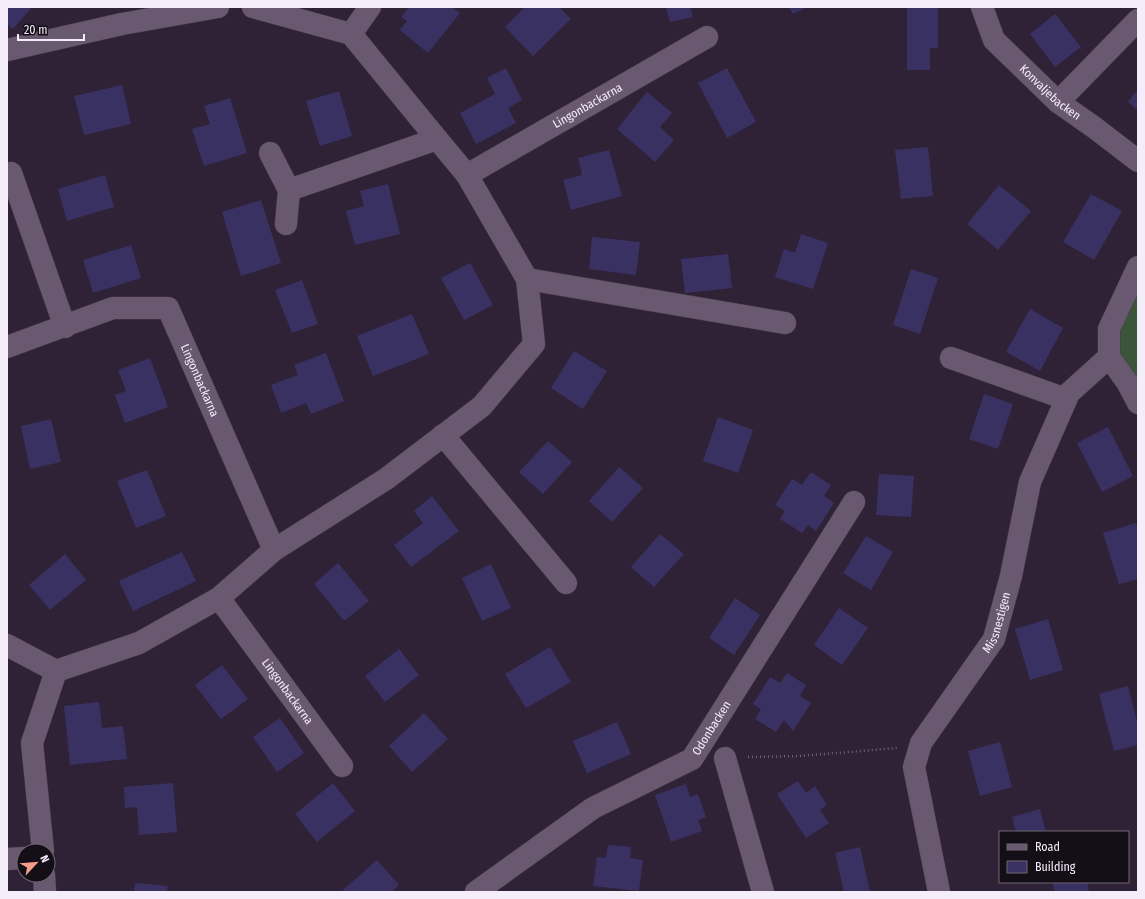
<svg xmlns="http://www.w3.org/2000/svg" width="1145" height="899" font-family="'Fira Sans Condensed',sans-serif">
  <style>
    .green { fill: #3a5539 }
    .building { fill: #3a3163 }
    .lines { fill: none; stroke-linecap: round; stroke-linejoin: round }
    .minor-casing { stroke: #483d4e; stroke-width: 23 }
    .path { stroke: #6f6476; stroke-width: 2.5; stroke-dasharray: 1 3; stroke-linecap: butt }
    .minor { stroke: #685970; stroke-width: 22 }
    .labels { text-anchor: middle; stroke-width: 4; stroke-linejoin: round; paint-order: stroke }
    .street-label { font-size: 12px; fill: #f6edfb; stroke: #140e17 }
  </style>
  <rect width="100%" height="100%" fill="#2f2236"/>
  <!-- green -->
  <path class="green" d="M1138,279v128l-29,-78z"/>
  <!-- building -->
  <path class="building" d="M7,7h25l-19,22 -6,-5z
    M409,7h43l8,6 -32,40 -28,-23 7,-9 -6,-4z
    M525,7h34l12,12 -38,37 -28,-29z
    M666,7h24l3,10 -23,5z
    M789,7h18l-14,7z
    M907,7h31v41h-8v22h-23z
    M1055,14l26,33 -26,20 -25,-33z
    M506,68l16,32 -14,8 8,15 -40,21 -16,-31 35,-19 -8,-16z
    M727,68l29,54 -29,16 -29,-55z
    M122,85l9,39 -47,11 -10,-39z
    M1138,89v22l-10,-9z
    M339,91l13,45 -32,10 -14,-45z
    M647,92l25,21 -12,14 14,13 -19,22 -38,-33z
    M230,98l17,55 -43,13 -12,-37 18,-5 -6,-18z
    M928,147l5,49 -32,3 -6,-49z
    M609,150l13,46 -51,14 -8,-30 19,-5 -4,-17z
    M105,175l9,32 -47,14 -9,-32z
    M388,184l12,50 -45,11 -9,-34 18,-5 -4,-15z
    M999,185l32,26 -33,39 -31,-26z
    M1091,194l31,17 -28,49 -31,-18z
    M261,200l20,63 -40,13 -19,-64z
    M801,234l27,9 -15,46 -38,-12 9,-28 11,4z
    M592,237l48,5 -4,33 -47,-6z
    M131,245l10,33 -48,15 -10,-33z
    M728,254l4,34 -47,5 -4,-34z
    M470,263l23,42 -29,15 -23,-42z
    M911,269l27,9 -18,56 -27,-9z
    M302,280l16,44 -26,9 -17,-43z
    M1030,309l33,19 -23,43 -34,-19z
    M412,314l17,40 -56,22 -16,-40z
    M574,351l33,20 -24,38 -32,-21z
    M326,353l18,48 -33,13 -5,-11 -25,10 -10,-28 27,-10 -4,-10z
    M150,358l18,49 -43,16 -10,-28 11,-4 -8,-21z
    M984,394l29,10 -15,45 -29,-10z
    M718,417l35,13 -15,43 -35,-12z
    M51,419l10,43 -31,7 -9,-43z
    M1108,427l25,49 -31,16 -25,-49z
    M548,441l24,21 -29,32 -24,-22z
    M619,467l24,21 -31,34 -23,-21z
    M147,470l19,46 -30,12 -19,-47z
    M811,472l20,13 -7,11 10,7 -18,28 -8,-6 -6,8 -22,-14 5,-8 -10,-6 17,-26 10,6z
    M879,474l35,2 -3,41 -35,-2z
    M432,496l27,35 -48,36 -17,-22 29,-22 -9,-12z
    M1136,523l2,7v49l-19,5 -16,-51z
    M660,534l24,20 -30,33 -23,-20z
    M866,536l27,16 -22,38 -28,-17z
    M182,552l14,29 -63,30 -14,-30z
    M65,554l21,26 -36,30 -21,-25z
    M338,563l31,38 -25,20 -30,-37z
    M491,564l20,44 -29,13 -20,-43z
    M735,598l25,17 -26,40 -25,-17z
    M839,608l29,20 -26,37 -28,-20z
    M1048,619l15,51 -33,10 -15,-51z
    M550,647l21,35 -45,26 -21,-34z
    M399,649l20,26 -34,27 -20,-26z
    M222,665l26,34 -27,20 -26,-34z
    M787,673l19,12 -6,11 11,7 -18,28 -9,-11 -8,12 -21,-13 6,-10 -8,-5 17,-27 10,6z
    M1128,686l10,40v19l-24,6 -15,-57z
    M99,702l3,26 21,-2 4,33 -57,6 -6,-59z
    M424,713l24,26 -36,33 -23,-26z
    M280,718l24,35 -27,19 -24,-35z
    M617,722l14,32 -44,19 -14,-32z
    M1000,742l12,45 -32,9 -12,-45z
    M798,781l8,12 9,-7 12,19 -7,5 9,13 -23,15 -29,-44z
    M173,783l4,49 -38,3 -2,-28 -12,1 -1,-21z
    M333,783l22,28 -38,31 -22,-28z
    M686,784l4,13 8,-3 8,23 -8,3 4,11 -31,11 -16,-47z
    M1040,809l6,23h-30l-4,-15z
    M608,845l23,2 -1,11 13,2 -4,31 -46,-5 4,-29 9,1z
    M860,847l10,45h-26l-9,-39z
    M377,860l22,25 -8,7h-49v-1z
    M1052,882h35l2,10h-34z
    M135,883l33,3 -1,6h-33z"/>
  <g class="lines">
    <defs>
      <g id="minor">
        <path id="s1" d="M982,7l12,33 64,62 37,26 43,33"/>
        <path d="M351,34l19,-27"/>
        <path d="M7,50l115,-26 96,-17"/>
        <path d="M1058,102l80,-82"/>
        <path d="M270,153l19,37 -3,34"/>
        <path d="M11,173l54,154"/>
        <path id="s2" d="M467,175l240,-138"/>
        <path d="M289,190l148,-51"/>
        <path d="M1138,267l-29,62v28l18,25 11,21"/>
        <path d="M527,279l258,44"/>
        <path id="s3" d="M7,347l106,-39h55l106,242"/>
        <path d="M951,358l115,41"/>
        <path d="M443,435l123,148"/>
        <path id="s4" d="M219,598l123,168"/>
        <path d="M7,645l49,26 -24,72 11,108"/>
        <path d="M56,671l83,-28 80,-45 55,-48 112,-71 96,-73 52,-62 -7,-65 -60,-104 -30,-36 -86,-105 -98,-27"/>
        <path d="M725,758l38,134"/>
        <path d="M7,859l17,-1"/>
        <path d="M44,875l1,17"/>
        <path id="s5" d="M476,892l117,-84 99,-49 162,-257"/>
        <path id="s6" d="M939,892l-25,-125 7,-24 73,-104 17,-63 19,-94 39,-89 40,-36"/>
      </g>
    </defs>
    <!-- minor casing -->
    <use href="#minor" class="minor-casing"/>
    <!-- path -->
    <path class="path" d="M748,757l52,-1 97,-8"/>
    <!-- minor -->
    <use href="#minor" class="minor"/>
  </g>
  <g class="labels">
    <!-- street labels -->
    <g class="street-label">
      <text dy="4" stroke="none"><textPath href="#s1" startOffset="112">Konvaljebacken</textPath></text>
      <text dy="4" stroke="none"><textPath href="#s2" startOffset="139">Lingonbackarna</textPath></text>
      <text dy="4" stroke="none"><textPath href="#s3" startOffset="247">Lingonbackarna</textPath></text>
      <text dy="4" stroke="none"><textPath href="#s6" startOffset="296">Missnestigen</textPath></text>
      <text dy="4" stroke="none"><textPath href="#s4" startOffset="116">Lingonbackarna</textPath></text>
      <text dy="4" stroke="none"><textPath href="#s5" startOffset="291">Odonbacken</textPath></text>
    </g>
  </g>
  <!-- border -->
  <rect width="1145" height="899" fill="none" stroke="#f6edfb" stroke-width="16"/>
  <!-- legend -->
  <rect x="999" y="831" width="130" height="52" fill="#140e17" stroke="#6e6772"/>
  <rect x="1007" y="844" width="20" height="6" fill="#685970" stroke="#6e6772"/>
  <text x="1035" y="851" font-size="12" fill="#f6edfb">Road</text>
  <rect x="1007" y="861" width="20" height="12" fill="#3a3163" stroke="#6e6772"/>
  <text x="1035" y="871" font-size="12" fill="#f6edfb">Building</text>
  <!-- north arrow -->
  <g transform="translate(36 863) rotate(64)"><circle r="19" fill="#140e17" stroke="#6e6772"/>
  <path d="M0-3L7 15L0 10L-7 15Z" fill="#f49d8b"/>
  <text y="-6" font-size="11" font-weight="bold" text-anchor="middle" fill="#f6edfb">N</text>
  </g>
  <!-- scale -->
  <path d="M18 34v6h66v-6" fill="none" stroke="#f6edfb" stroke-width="2"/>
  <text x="24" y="34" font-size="12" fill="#f6edfb" stroke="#140e17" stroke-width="3" paint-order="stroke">20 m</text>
</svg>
